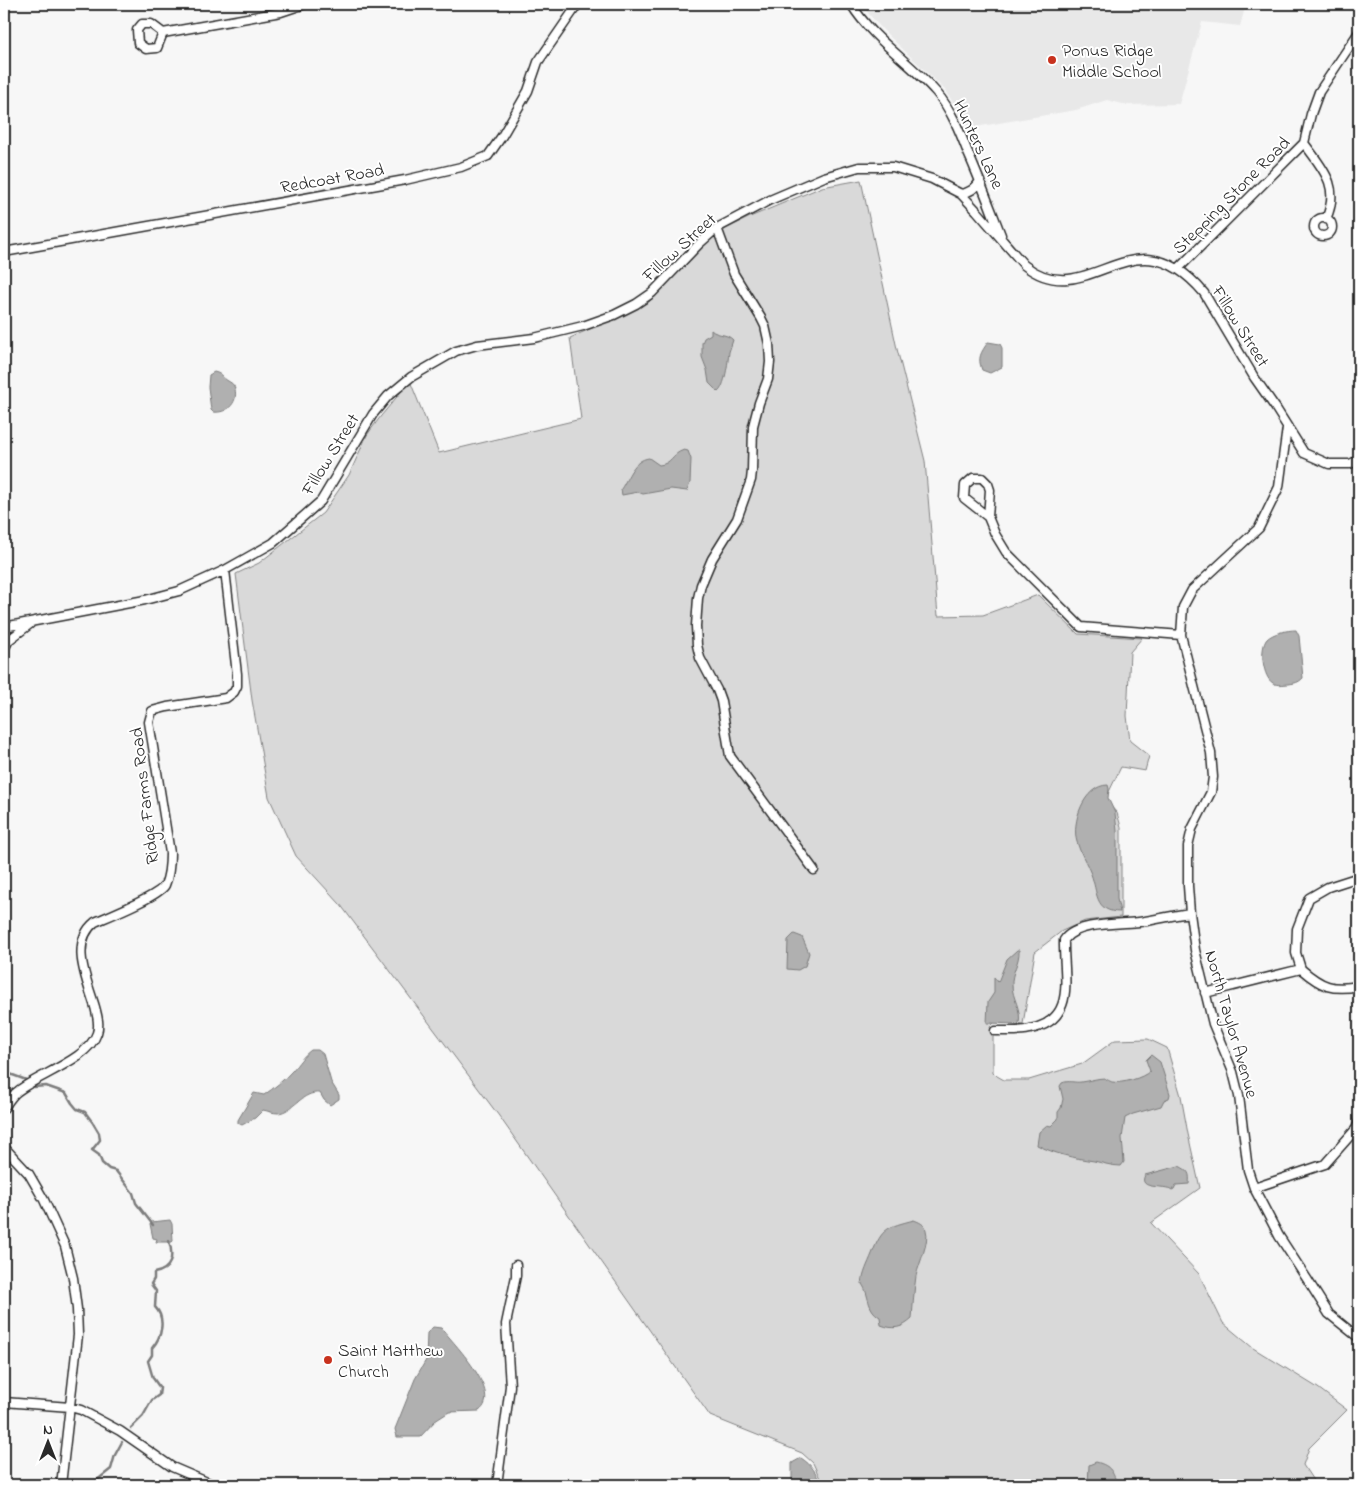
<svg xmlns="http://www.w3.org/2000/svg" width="1363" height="1489" font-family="'Indie Flower',sans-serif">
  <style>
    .built { fill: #e8e8e8 }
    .green { fill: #d9d9d9; stroke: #828282 }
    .water { fill: #b0b0b0; stroke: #7b7b7b }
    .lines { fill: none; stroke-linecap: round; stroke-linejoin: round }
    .stream { stroke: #7b7b7b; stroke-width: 2.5 }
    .minor-casing { stroke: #2b2b2b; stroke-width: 11 }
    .minor { stroke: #fff; stroke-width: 8 }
    .poi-dot { fill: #c8321e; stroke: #fff; stroke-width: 2 }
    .labels { text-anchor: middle; stroke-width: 4; stroke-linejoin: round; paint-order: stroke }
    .poi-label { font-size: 18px; fill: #2b2b2b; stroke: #fff; text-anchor: start }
    .street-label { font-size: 18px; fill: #2b2b2b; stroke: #fff }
  </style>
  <rect width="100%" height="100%" fill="#f7f7f7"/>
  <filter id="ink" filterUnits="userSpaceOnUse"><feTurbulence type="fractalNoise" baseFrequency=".02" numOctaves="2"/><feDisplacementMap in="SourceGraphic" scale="10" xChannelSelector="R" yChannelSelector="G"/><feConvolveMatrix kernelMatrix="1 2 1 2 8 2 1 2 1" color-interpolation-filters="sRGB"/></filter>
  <g filter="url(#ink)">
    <!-- built -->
    <path class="built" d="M860,4h386l-6,22 -38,-4 -23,82 -52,1 -20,-5 -31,10 -107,18 -24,-38 -62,-60z"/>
    <!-- green -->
    <path class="green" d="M861,180l36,169 28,112 13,155 45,-1 55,-20 40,39 64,4 -12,14 -3,64 3,25 19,15 -4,15 -24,-4 -16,33 12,13 4,14v90l-36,4 -23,10 -27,21 -12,72 -27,-3 -6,6 3,8v37l4,4 7,4h25l53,-16 33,-24 33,-1 19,9 14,48 7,38 12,54 -49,35 48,51 24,49 30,25 65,40 29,22 -38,38 -6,17 13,20h-493l-10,-22 -11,-10 -92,-37 -211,-300 -159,-212 -44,-48 -27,-59 -17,-97 -16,-126 23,-11 64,-50 26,-38 18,-40 14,-19 29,-35 29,72 142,-34 -11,-81 79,-36 60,-61 17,-12 24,-12 72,-30z"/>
    <!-- water -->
    <path class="water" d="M711,330c6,6 16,3 22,10 -1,4 -3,8 -4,12 -1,10 -4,35 -11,40l-9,-9 -2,-13 -5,-13v-14l2,-5 7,-4z
      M988,342l12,2 2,4v19l-12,6 -8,-3c-5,-13 -1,-17 6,-28z
      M214,372c5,1 7,3 10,6 4,4 8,4 10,8 6,15 -6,28 -21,26l-2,-2 -3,-23 1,-12z
      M684,450l4,1 3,8 -1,24 -3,8 -16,-2 -28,5 -5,-2 -16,3 -1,-6c8,-12 12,-29 28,-31l10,7c13,-1 12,-11 25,-15z
      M1296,630l3,6 4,42c-5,5 -8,5 -14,6 -5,0 -12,2 -16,-1 -10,-5 -14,-35 -6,-44 6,-6 20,-9 29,-9z
      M1108,785l1,4 -1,9 7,15 2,18v68l3,13c-26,0 -22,-20 -29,-38 -4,-11 -11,-21 -14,-32 -6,-19 7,-57 31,-57z
      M794,934l8,3 7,16 -4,13 -7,4 -11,-1 1,-29z
      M1017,950h2c1,12 -8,23 -7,35 0,13 10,24 7,39l-32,-1 1,-21 6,-9v-16l4,5 9,-23z
      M311,1050h7l5,4 8,28 8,13v4l-9,6 -6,-5 -4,-7c-18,-2 -27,19 -42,20 -5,0 -10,-2 -15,-3l-8,8 -13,7 -4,-2v-3l16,-27 10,2c10,-7 20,-15 28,-24 7,-8 10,-14 19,-21z
      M1151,1055l9,7 10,32 -1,4 -5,2 -3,6 -28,8 -8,4 -3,20 2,24 -3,4c-10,0 -18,-3 -27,-5 -21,-3 -39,-7 -57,-16l2,-13 8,-7 4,1 7,-7v-7l3,-4 2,-9 -3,-13 2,-3c7,-3 13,0 19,-1 8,-1 16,-4 24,-4 0,1 7,4 7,4 10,2 31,-4 38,-11l-4,-11z
      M1179,1166c10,5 11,7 10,18l-13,1 -2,4 -2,1c-7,-6 -35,1 -27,-15z
      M170,1220l2,4 1,17 -1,1h-16l1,-3 -4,-1 -3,-14 2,-2z
      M914,1220c5,2 11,4 12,10 4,11 -7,33 -10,46 -2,14 -3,28 -4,43 -10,9 -18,11 -31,6l-1,-8c-14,-8 -10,-22 -18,-33 1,-11 6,-20 10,-30 10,-26 15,-27 42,-34z
      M433,1327l8,1 3,3c12,15 59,63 35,80l-30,1 -14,9 -15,16h-23l-2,-8 20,-50 11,-19 1,-27z
      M801,1458c11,7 16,15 19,27h-28v-22z
      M1096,1462c16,4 16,10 22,23h-30l1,-20z"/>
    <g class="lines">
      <!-- stream -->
      <path class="stream" d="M4,1075l6,-1 19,7
        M34,1087l12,-1 20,7 6,10 5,6 8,3 8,11 6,10 1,7 -8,10 7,5 3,8 7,6 7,2 17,22 3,10 17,22
        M131,1428l12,-12 9,-16 7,-5 1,-7 -7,-10 -5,-17 4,-6v-7c10,-11 14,-30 3,-41l1,-16 -5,-7 3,-5v-6c18,-3 20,-16 15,-32
        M91,1485l20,-16 4,-14 7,-13"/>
      <defs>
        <path id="minor" d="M851,4c23,37 57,56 85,88 15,17 24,40 32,61 12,27 22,54 33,82
          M163,33l-6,15 -11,1 -8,-6 -1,-13 5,-6h9l12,9 118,-21 24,-8
          M1304,143l7,-29 8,-22 40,-60
          M1304,143c18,25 37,43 22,76
          M961,194c9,-2 14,-5 19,-13
          M1314 227a9 9 0 1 1 18 0a9 9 0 1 1-18 0Z
          M717,228l17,46 27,44 4,8 4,18 1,18 -2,17 -9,24 -6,23 -1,45 -1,9 -14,39 -25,40 -11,26 -3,13 -2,28 1,19 3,13 17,32 4,11 9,55 84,114
          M4,252l401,-72 56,-13 27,-11 14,-20 26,-45 10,-29 40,-58
          M1178,269l126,-126
          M1287,428l-8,59 -20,41 -67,62 -9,17 -2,28 30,118 2,24 -2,15 -19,37 -4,17v40l2,27 5,37 18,74 20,48 6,24 9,74 6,18 25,48 28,43 22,35 30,24
          M988,517l-24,-19 1,-13 8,-7h9l6,6 2,6 -2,27 7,17 11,18 75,75 100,8
          M4,627l141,-27 34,-9 46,-21 48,-27 48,-42 52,-87 15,-18 23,-19 45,-26 21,-6 57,-7 49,-12 31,-11 22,-11 16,-11 47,-49 18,-16 53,-28 54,-23 35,-10h34l39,12 29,15 16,17 47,54c65,51 108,-57 180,28l50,84 21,30 29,46 25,11h21l9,-4
          M4,649l5,-9 21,-16
          M1301,969l-5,-16 1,-24 12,-31 19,-11 31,-10
          M1301,969c21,18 31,22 58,17
          M1205,993l96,-24
          M995,1031c12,0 24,1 35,-2 48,-9 33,-53 34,-89 12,-18 56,-16 75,-18 17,-2 34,-7 51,-9
          M1359,1090v8
          M4,1108c4,-6 8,-13 14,-17 20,-16 71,-32 79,-58 3,-9 0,-18 -2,-26 -8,-27 -26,-64 0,-85 14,-6 64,-26 70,-37 4,-9 5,-22 5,-32l-21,-131 3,-11 15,-4 59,-9 8,-6 3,-6v-12l-12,-104
          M4,1147l25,27 15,26 21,46 8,32 4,31 1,26 -17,150
          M1254,1188l71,-24 31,-35 3,-7
          M4,1402l66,5 11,3 39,21 52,36 42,18
          M497,1485l13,-99 -4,-62 10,-48v-11
          M1354,1485l5,-3"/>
      </defs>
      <!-- minor casing -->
      <use href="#minor" class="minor-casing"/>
      <!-- minor -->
      <use href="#minor" class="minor"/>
    </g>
  </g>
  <!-- markers -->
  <g class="poi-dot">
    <circle cx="1052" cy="60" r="5"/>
    <circle cx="328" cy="1360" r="5"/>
  </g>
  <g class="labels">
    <!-- poi labels -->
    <g class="poi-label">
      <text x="1062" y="56">Ponus Ridge<tspan x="1062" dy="21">Middle School</tspan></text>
      <text x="338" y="1356">Saint Matthew<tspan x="338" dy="21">Church</tspan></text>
    </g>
    <!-- street labels -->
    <g class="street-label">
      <text transform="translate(979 144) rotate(65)" y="6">Hunters Lane</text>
      <text transform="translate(332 178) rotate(-10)" y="6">Redcoat Road</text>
      <text transform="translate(1231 195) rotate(-45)" y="6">Stepping Stone Road</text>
      <text transform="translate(679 247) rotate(-42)" y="6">Fillow Street</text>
      <text transform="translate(1241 326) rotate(58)" y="6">Fillow Street</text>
      <text transform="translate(330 454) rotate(-58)" y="6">Fillow Street</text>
      <text transform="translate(144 796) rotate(-97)" y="6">Ridge Farms Road</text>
      <text transform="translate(1232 1024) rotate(74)" y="6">North Taylor Avenue</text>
    </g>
  </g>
  <!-- margin -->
  <rect width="1363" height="1489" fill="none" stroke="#fff" stroke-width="20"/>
  <rect x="10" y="10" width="1343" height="1469" fill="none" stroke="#2b2b2b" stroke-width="2" filter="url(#ink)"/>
  <!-- north arrow -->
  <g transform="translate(48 1442)" stroke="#ffffff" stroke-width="4" paint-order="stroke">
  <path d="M0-4L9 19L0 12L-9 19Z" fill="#2b2b2b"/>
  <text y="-8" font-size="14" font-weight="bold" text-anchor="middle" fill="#2b2b2b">N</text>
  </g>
</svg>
